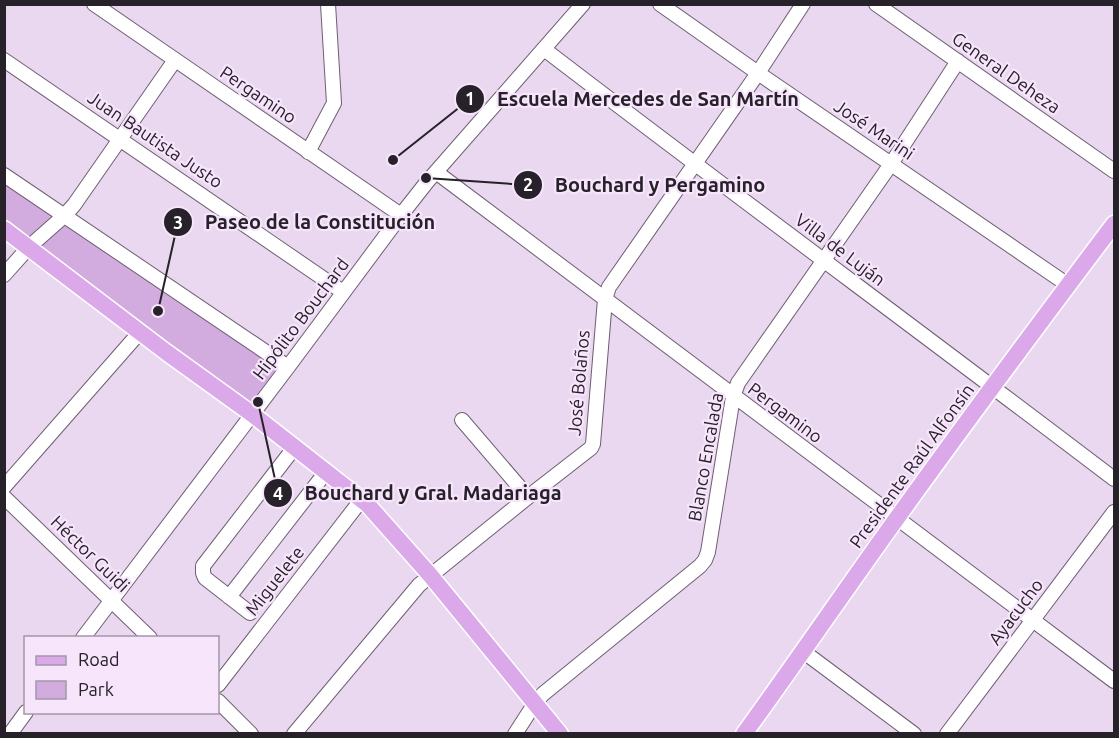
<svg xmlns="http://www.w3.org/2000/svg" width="1119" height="738" font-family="Ubuntu,sans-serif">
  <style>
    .green { fill: #d3acdf }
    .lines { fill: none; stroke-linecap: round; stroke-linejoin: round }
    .minor-casing { stroke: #6e5f72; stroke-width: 16 }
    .major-casing { stroke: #fff; stroke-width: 19 }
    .minor { stroke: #fff; stroke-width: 14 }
    .major { stroke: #dba8e9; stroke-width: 16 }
    .labels { text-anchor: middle; stroke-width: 4.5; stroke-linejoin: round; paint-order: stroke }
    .street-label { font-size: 18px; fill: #272129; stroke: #f7e5fc }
    .leader { fill: none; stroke: #272129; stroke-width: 2 }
    .callout-dot { fill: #272129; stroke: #f7e5fc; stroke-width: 2 }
    .mark-label { font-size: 18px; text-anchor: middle; font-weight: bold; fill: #fff }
    .callout-label { font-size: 20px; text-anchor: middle; font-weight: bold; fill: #272129; stroke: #f7e5fc; stroke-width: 4.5; stroke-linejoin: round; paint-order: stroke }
  </style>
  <rect width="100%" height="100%" fill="#e9d8ef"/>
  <!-- green -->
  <path class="green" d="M4,175l284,192 -36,47 -247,-185z"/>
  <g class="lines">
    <defs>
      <path id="minor" d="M94,4l307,211
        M660,4l98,69 310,212
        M876,4l238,167
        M544,49c189,145 381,286 570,430
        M4,60l339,232
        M308,152l26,-49 -6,-99
        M436,172l678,509
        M4,175l284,192
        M4,275l25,-28 35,-31 10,-11 101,-145
        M462,420l66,77
        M4,487l136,-155
        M4,497l146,141
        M229,597l97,-125
        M250,613l-45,-35 -2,-5v-7l91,-118
        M83,638l205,-271 113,-152 26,-33 156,-178
        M804,652l110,82
        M218,685l144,-186
        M218,701l33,33
        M10,734l16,-22
        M294,734l125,-149 109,-88 63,-49 2,-4 12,-145 4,-12 149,-214 45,-69
        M515,734l20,-31 8,-9 157,-128 5,-6 3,-8 25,-155 5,-14 153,-219 67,-103
        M947,734l167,-222"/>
      <path id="major" d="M4,229l162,123 86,62 115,90 63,71 130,159
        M744,734c52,-72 102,-145 153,-216 71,-99 144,-197 217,-294"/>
    </defs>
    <!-- minor casing -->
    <use href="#minor" class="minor-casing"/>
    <!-- major casing -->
    <use href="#major" class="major-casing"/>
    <!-- minor -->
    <use href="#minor" class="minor"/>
    <!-- major -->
    <use href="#major" class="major"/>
  </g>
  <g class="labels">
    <!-- street labels -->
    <g class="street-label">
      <text transform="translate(1006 73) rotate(35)" y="6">General Deheza</text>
      <text transform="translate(258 95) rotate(34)" y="6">Pergamino</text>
      <text transform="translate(874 130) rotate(34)" y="6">José Marini</text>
      <text transform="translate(155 140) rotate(34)" y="6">Juan Bautista Justo</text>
      <text transform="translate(840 250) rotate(37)" y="6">Villa de Luján</text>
      <text transform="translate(301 319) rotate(-53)" y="6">Hipólito Bouchard</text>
      <text transform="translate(579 383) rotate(-85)" y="6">José Bolaños</text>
      <text transform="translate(785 413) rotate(37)" y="6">Pergamino</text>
      <text transform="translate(706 457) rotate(-80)" y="6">Blanco Encalada</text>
      <text transform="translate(912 466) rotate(-54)" y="6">Presidente Raúl Alfonsín</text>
      <text transform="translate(90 554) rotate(44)" y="6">Héctor Guidi</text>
      <text transform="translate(275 581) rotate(-52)" y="6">Miguelete</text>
      <text transform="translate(1016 612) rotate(-53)" y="6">Ayacucho</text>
    </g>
  </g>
  <!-- callouts -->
  <path class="leader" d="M393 160L470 99M426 178L528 185M158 311L178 222M258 402L278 493"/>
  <g class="callout-dot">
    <circle cx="393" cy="160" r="6"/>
    <circle cx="426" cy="178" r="6"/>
    <circle cx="158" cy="311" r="6"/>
    <circle cx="258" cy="402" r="6"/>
    <circle cx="470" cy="99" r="15"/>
    <circle cx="528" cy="185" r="15"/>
    <circle cx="178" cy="222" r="15"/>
    <circle cx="278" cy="493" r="15"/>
  </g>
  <g class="mark-label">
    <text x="470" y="105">1</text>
    <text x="528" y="191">2</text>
    <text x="178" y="229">3</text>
    <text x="278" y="500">4</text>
  </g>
  <g class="callout-label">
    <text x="648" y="106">Escuela Mercedes de San Martín</text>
    <text x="660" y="192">Bouchard y Pergamino</text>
    <text x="320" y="229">Paseo de la Constitución</text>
    <text x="433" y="500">Bouchard y Gral. Madariaga</text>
  </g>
  <!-- border -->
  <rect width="1119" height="738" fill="none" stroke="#272129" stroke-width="12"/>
  <!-- legend -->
  <rect x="24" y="636" width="195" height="78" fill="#f7e5fc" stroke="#a497a8" stroke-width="1.5"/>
  <rect x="36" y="656" width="30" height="9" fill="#dba8e9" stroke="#a497a8" stroke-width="1.5"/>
  <text x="78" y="666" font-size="18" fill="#272129">Road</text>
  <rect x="36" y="681" width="30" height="18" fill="#d3acdf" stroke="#a497a8" stroke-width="1.5"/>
  <text x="78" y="696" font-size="18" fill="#272129">Park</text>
</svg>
